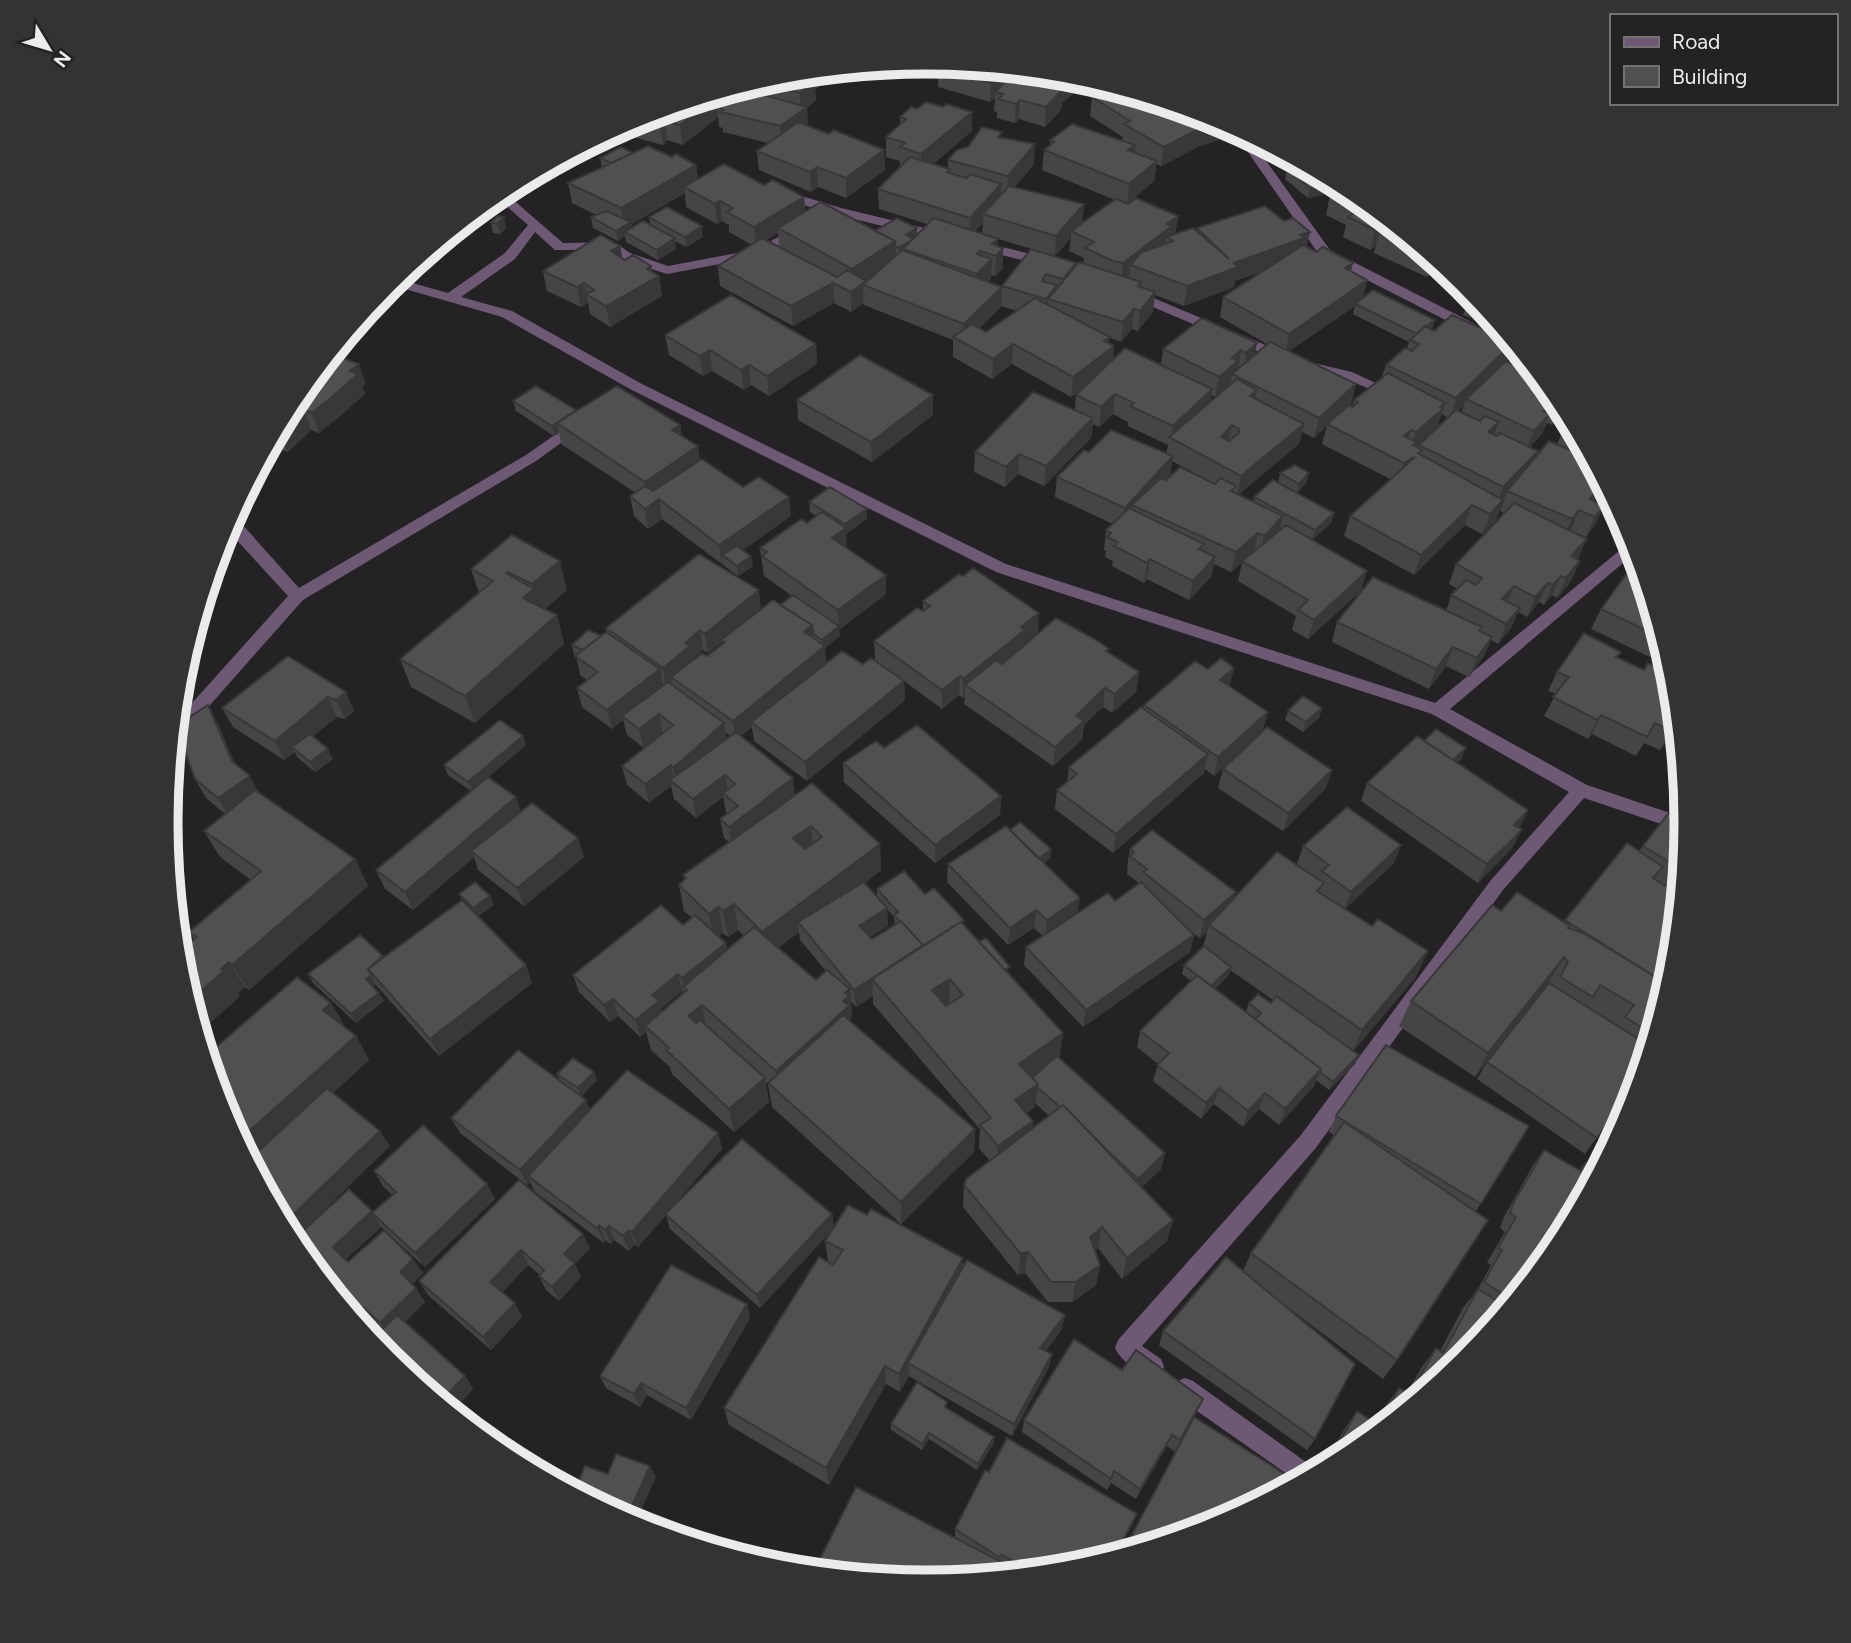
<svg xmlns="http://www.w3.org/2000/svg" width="1851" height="1643" font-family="Figtree,sans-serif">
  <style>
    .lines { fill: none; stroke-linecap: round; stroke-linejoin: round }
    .minor { fill: #6d5974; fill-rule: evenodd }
    .wall { fill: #464447; fill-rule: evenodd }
    .shaded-wall { fill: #393739 }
    .building { fill: #514f52; stroke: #393739; stroke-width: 2; fill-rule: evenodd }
    .rim { fill: none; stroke: #ecebec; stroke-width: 9 }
  </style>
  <rect width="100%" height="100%" fill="#242225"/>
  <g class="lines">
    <!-- minor -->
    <path class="minor" d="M1236,129l13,8 81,113 145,74v6h-10l-145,-74 -86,-124z
      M502,190l61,53 51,-1 16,11 38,13 85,-16 41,-21 10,3 -42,24 -95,18 -47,-15 -9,-9h-56l-20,-18 -20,27 -54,38 51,14 128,72 366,181 429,139 196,-162 4,12 -185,156 137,76 98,33v14l-101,-34 -81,92 -188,259 -173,197 19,13 3,8 -3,8 -8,3c-13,-6 -32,-16 -38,-30l3,-8 183,-205 190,-255 78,-88 -137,-78 -436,-142 -366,-183 -128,-72 -114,-33 7,-6 53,15 57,-40 23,-28 -33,-29z
      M782,190l59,18 104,25 2,3 -6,4 -108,-26 -55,-17 -2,-3z
      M982,242l69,17 1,3 -6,4 -69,-17v-6z
      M1132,289l169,71 51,12 47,22 -7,4 -49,-20 -51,-12 -165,-70 -2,-3z
      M579,418l5,2v6l-48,35 -233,139 -123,139 -7,1 2,-18 113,-126 -55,-60 -7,-11 6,-12 67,75 227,-133z
      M1185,1378l8,3 124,89 -20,11 -120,-84 -3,-8 3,-8z"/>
  </g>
  <!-- wall -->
  <path class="wall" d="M938,67l136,9 143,43 14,17 -31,10 -39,20 -5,-2 -2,17 -27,23 51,12 -3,18 22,-3v-3l87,-7 26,11 -4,15 61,33 -4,18 69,32 82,35 9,-8 41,54 -12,14 -5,-2 -5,11 -12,13 6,9 21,-12 6,-13 7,-9 35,65 -11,14 1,24 -9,12 -16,-6 8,28 -1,1 3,1 -9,20 -14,17 -5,-3 -8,10 -5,-3 -12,15 -9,-5 -7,16 -13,16 -7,-4 -7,16 -15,21 -23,-11 -17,23 -97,-47 5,-20 109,-11 5,-16 7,-6 -9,-5 7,-20 48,-51 -4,-2 5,-14 -2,3 -7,20 -14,14 -17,-9 -51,50 -70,-39 6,-20 40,-37 -68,-35 5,-18 -13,12 -12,-6 -3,12 -61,50 15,8 1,-5 24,-14 2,-10 26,10 -9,10 37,20 -3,10 -19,17 49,51 -53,48 -16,-9 4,-14 -58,-35 4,-18 -11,9 -17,-8 -3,13 -22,23 -42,-21 -3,4 -32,-17 1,-5 -8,-4 1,-6 -2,-1 2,-20 7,-6 -58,-27 2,-20 32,-25 77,2 2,-9 -40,-19v-4l-15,-8 -14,13 -6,-3 -2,14 -47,48 -26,-12 -13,13 -31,-15 1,-20 100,-42 1,-15 9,-8 -14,10 -59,-33 -20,15 -39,-22v-17l-89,-35 -1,-2 -12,9 -17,-9 -41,23 -73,-40 -2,-20 34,-21 -23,-13v-7l-7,-4 -5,3 -31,-17 -1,-14 -53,31v3l18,-2 -1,-8 54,20 -17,10 -11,-6 1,8 -18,11 -32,-18 -1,-6 -7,5 -25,-13 -2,-11 5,-2 -24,-12 -4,-20 34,-15 -2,-10 33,-5 39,4 24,8 2,14 66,6 40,12 1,15 70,19 42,-3v7l10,-11 -48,-15 -1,-20 22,-23v-5l-14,-4v-20l14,-12v-8l72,14 -39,33 15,4v-8l53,-22 33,26 -20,24 70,16 -2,19 33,-23 -73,-30 2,-20 6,-5v-5l72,1 1,-4 -33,-21 2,-19 15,-4 -24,-10 -8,6 -1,4 -12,10 -1,7 -16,17 -26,-8 -4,4 -18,-5v-6l-3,-1 1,-13 -5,4 -52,-15zM983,223l-1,11 -7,-3zM778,233l1,14 -13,-7zM985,235l70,21 16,-18 -2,13 15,7 -1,5 -81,23 -1,20 16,5 -31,21 -7,-4 22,-21 1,-20 -14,-5 3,-3v-4l4,1 8,-8 -6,-22zM1263,271l-40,26 -3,20 47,27 -12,11 -53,-37 -39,31 -2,16 -48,-5 1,-14 -5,-3 1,-5 11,4 11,-13 6,2 15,-19 2,-17 29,11 50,-19 1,-6zM1355,306l-2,8 56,28 -2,7 -21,16 -4,12 -28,23 -2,7 -3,-1 2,-2 5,-20 -67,-33zM1230,385v1l-20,17 1,-8 4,2zM1464,405l-3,8 -4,-2zM1441,414l8,4 -12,11zM1172,461l36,19 -38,-4z
    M839,70l-24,20 1,10 -9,8 1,18 21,8 55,16 1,20 -39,28 -28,-11 -7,5 -52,-22 -2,-19 11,-8 -45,-11v-4l-4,-1 -1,-10 -35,28 -16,-5 -4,5 -45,-12 -1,-4 18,-10 81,-25 3,1 1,10 13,-11 -8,-2 17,-6 -2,2 9,3v-6l29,-9z
    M1279,153l57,30 -2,9 -26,6 -23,-19 2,-10 2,-1 -11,-9z
    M1348,190l93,76 -14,11 -53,-24 2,-7 -6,4 -27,-13 3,-12 -20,-10 4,-20z
    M491,222l15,6 -6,6 -7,-1z
    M620,246l2,12 29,8 1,6 7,4 3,20 -52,31 -20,-13 -2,-11 -7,4 -34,-16 -4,-20z
    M1473,296l27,33 -37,-14 4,-10z
    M665,335l151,9 1,20 -48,32 -18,-11 -7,5 -32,-19 -9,5 -34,-21z
    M366,384l-4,3 3,7 -25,22 -21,17 -8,-3 -23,22 -17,-6 -4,3 27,-50z
    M797,400l136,15 -61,47 -74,-42z
    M513,401l167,24 2,11 18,24 91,56 -48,34 10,16 -15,10 -76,-57 -14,10 -14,-13 -4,-20 6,-3 -75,-49 -2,-11 -5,3 -38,-25z
    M809,502l58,7v10l-21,15v14l40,46 -47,36 1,6 -15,12 1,15 37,1 31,10 -19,-14 -1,-19 49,-30v-10l115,31 -13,10 -1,3 85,7 30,20 -3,20 -24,21 -9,-6 -11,9 -8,9 -2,15 -29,26 -89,-62 1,-8 -2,2 -4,-3 -17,14 -38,-28 1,19 -98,81 -53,-40 -2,-14 -11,9 54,59 85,49 1,26 -16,13 12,13v-7l48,5 38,30 46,50 51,83 -1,1 106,95 -4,16 -19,18 25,54 -45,38 -24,-31 -3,2 5,15 -4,20 -24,17h-24l-23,-29 -7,2 -55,-68 1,-22 26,-24 -11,-13 1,-19 -107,-125v-8l-17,11 -5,-6 1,13 -1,1 -1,7 125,107 -1,23 -73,72 -129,-117 -4,-23 -3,-2 4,20 -35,30 -62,-58 -2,-7 -19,-17 -5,-18 -6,5 -22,-21 -8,6 -31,-30 -6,-17 110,-50 9,-7 -8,-7 -5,-26 5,-5 -1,-5 46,-33 -5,-4 -4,-19 8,-5 -2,-2 -3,-15 -27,21 -22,-19 -3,-13 -22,17 -22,-18 -5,-19 22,-18 -17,-13 -4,-15 -11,9 -30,-22 -5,-19 10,-8 -7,-5 -4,-20h-2l-2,-10 29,-9 6,-3 -1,-5 155,-19 19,-4 12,-9 -28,-20 -4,-28 47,-25 9,-7 -6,-4zM722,642v3l-15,11 -15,5v-2l11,-9 5,3zM725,732l5,4 -4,3zM887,909l7,8 1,8 -23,14 -2,-2 18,-11zM738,930l6,6 -17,14 -8,-14 4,-3 5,4zM799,932l1,8 26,31 -10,9 -38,-32zM682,991l2,2 -23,19v-3zM1035,1103l14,13 -17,12 -5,-15 8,-6z
    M512,535l55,55 -22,19 12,6 7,29 -89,79 -64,-36 -11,-28 79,-66 -8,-24z
    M1639,568l30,98 -78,-37 10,-20z
    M288,656l66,55 -9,8 -8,-2 -24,19 20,23 -18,13 -18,-15 -2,-5 -11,8 -51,-33 -11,-19z
    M1618,658l59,71 -17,21 -16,-7 -8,13 -44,-22 -4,5 -44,-23 12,-22 -8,-3 9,-19z
    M1234,668l-5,18 35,45 62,57 -43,43 -65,-43 5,-19 31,-30 -40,37 -9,-7 -1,4 -91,80 -58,-44 2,-19 10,-8 2,-15 74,-59 1,-3 64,-36z
    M208,705l10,19 17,40 24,28 96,67 13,27 -119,104 -4,-3 -7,6 2,3 -41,37 -19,-64 -4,-41 4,6 -2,2 10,8 6,-5 -5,-7 62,-52 -31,-23 -16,-26 21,-17 -19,-16 -11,-19z
    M1322,708l-3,10 -16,14 -18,-12 3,-9z
    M1424,741l38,17 -5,5 71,47 -9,18 -7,20 -34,35 -117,-82 6,-18z
    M526,745l-38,32 33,35 63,45 -60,49 -46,-36 -4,-13 -61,53 -28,-21 -9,-19 95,-79 -23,-16 -4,-10z
    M843,763l158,33 -1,19 -65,48 -91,-81z
    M1686,822l-7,71 -24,-13 16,90 -33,110 -53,74 -108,-75 10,-17 63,-78 -1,-2 -74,95 -76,-51 12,-25 90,-90 63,11 63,-79 12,8 4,-5z
    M1010,830l41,19 -1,9 -6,5 34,50 37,-12 25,-17 -13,-10 1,-6 -1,-1 3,-18 106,43 -2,6 77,-23 -14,-11 6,-18 98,-1 -7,18 -49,46 71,68 -63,74 6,4 -4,9 -26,26 -13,-10 -2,6 -35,39 -20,-16 -16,18 -29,-23 -13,15 -48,-38 5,-17 -21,-17 3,-16 51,-50 -9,-7 2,-9 19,-18 4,-15 -7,6 -11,-8 5,5 -4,17 -107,75 -59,-62 2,-18 17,-11 -9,-8 -26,17 -61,-63 1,-18zM1230,970l43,30 -2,3h-22l-3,9 9,7 -40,-30 13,-13z
    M459,894l35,11 -16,11 48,49 6,18 -93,73 -64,-72 -2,2 11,15 -28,22 -43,-40 -5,-9 75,-18 1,2 78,-58z
    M331,1003l14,24 11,9 13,24 -36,33 57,53 -95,92 77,-27 1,1 19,-17 -9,-9 -9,-15 113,13 8,15 -70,68 -44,-40 -36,33 3,2 65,-3 10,14 -11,11 13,18 -20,20 60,54 8,13 -21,23 -64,-53 -15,-21 10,-9 -90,-85z
    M557,1074l40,6 -15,16 8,13 128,24 4,16 -54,63 164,2 2,13 33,-12 96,43v9l99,62 -16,22 6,3 -3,13 -37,69 -103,-60 -9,16 -14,-8 -57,101 -100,-60 -5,-17 104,-146 -3,-21 7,-11 -72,78 -90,-79 -4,-14 -28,32 -3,-3 -6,7 -15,-11 -3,4 -6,-4 -1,3 -69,-51 -5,-10 -3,3 -67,-52 -9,-15 108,-39z
    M1336,1116l193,10 -53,85 -79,149 -14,19 -109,-82 41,142 -8,11 -148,-105 4,-14 80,-60 8,-18 84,-117 -6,-4z
    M1544,1150l35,20 7,-8 -29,82 -94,115 -115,95 -25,13 22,-39 12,-17 19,12 10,-18 13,-17 8,4 15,-25 14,-19 4,3 23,-43 15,-19 13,-24 -4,-3 18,-30 -5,-4 4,-11 29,-52z
    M519,1180l71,68 -15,16 6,13 -22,24 -13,-11 -7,-14 1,-1 -12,-10 -26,27 20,25 -31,33 -63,-55 -9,-14z
    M747,1304l3,14 -59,102 -44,-25 -7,12 -34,-19 -6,-12z
    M1122,1370l75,41 -22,41 -8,-6 -31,53 -25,-16 -4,7 -85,-58 2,-12z
    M947,1408l47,29v6l-17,27 -48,-31 -7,11 -31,-20v-6z
    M1133,1525l-60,42 -148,15 30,-44v-9z"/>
  <!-- shaded-wall -->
  <path class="shaded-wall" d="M1005,69l16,2 -26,21v6l-5,4 1,-19z
    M839,70l-24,20 1,10 -9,8 1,19 -26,19 -2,-20 21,-15 -1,-18 5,-15 7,-6z
    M1073,76h2l-1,17 -12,10 -1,7 -16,17 1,-20 10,-19z
    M1076,76l8,3 -1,4 -8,6z
    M719,95l1,13 -3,-1 1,10 -35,28 -3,-20z
    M1020,100l-1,19 -4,4 1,-19z
    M972,112v19l-51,42v-19z
    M665,121l2,19 -4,5 -3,-20z
    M1220,121l12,6 -1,9 -31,10 -39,20 3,-19 39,-20z
    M1035,144l-1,20 -27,32 1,-20z
    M1135,145l-2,20 -5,-15z
    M884,150l1,20 -39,28v-20z
    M1157,161l-3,20 -27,23 2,-20z
    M696,165l3,20 -15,2 1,6 -53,31 1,8h-8v4l-7,5 -2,-10 8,-5 -3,-18z
    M817,167l1,20 -7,5 -1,-20z
    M1334,182l2,1 -2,9 -26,6 2,-10z
    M1001,184v19l-18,11v9l-14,15 1,-20z
    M804,197l2,20 -28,11v5l-22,14 -2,-20z
    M720,201l2,20 -5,3 -2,-20z
    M1084,204l-2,20 -11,7v7l-16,18 1,-20z
    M1178,216l-3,20 -9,1 -1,12 -34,16 -2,11 -8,7 2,-20z
    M504,217l2,11 -6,6 -3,-10z
    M1387,222l11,8 -19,3 -3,13 -6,4 5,-20z
    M702,226l1,11 -17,10 -1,-10z
    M917,228v10l-14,11v6l-4,3v-10l7,-13z
    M1310,232l-5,20 -5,6 -65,23 -1,6 -50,19 3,-20 47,-23z
    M675,238l1,11 -18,11 -1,-10z
    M998,239l-1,15 6,-6v20l-8,8 1,-20 -4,-12z
    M895,241l1,20 -43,28 -1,-20z
    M620,246l4,20 -13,-15z
    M992,259l-1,20 -15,15 1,-20z
    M1433,259l8,7 -14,11z
    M1353,263l-5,20 -3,-15z
    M651,266l2,13 6,-3 3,20 -52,31 -4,-21 41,-37z
    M1367,280l-5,20 -7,4v2l-70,48 4,-20z
    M866,281l1,5 -4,-1v18l-12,9v-20z
    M584,283l4,20 -7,4 -4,-20z
    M833,283l1,20 -41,23 -2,-20z
    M1057,285l-2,17 -7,-3 -1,17 -2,3 1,-20z
    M1002,287l-1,20 -36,36 -2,-1 1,-18z
    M1155,292l-2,20 -15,19 2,-20z
    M1134,309l-2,20 -11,13 2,-20z
    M1435,320l-3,10 -14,4z
    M1110,337l-2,13 6,-4 -2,20 -41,31 2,-20 31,-36z
    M1257,343l-4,21 -10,9 3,-20z
    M816,344l1,20 -48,32 -2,-20z
    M1013,344l-1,20 -20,15 1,-20z
    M1512,344l-5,19 -41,36 -2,5 -14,14 6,-20z
    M710,350l2,21 -9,5 -3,-20z
    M1241,350l-3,20 -6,5 -2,10 -15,12 4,-20 13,-19z
    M359,364l7,20 -4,3 3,7 -25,22 -21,17 -7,-20 38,-42z
    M749,365l2,20 -7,5 -3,-20z
    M1356,384l-5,20 -23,20h-1v2l-13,12 5,-20z
    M1212,389l-3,20 -38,29 2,-12z
    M1257,390l-4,20 -3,-14z
    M1115,394l-2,20 -14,13 2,-20z
    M933,395v20l-61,47 -1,-20z
    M1553,402l-11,32 -16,17 8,-20 10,-20z
    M1445,403l-8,26 -23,19 1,9 -17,26 6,-20 6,-11 6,-20z
    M1561,404l3,7 -12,14 8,-20z
    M304,410l7,20 -23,22 -8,-20z
    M1093,418l-2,20 -47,48 2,-20z
    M1499,422l-8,20 -3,-10z
    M557,423l2,10 -5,3 -2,-10z
    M1304,424l-5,20 -62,52 4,-20z
    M680,425l3,20 -11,-15z
    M1232,425l-4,20 -7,-8z
    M1411,430l-6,20 -1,-14z
    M698,446l3,20 -52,36 -4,-20z
    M1538,451l-7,20 -24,20 -2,6 -9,10 7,-20z
    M1019,454l-1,20 -13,13 1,-20z
    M1173,456l-3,20 -30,33 -8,-4 -2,15 -8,8 3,-20z
    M1309,473l-3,10 -9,11 2,-10z
    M1602,483l3,4 -19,26 4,-14z
    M789,497l2,19 -62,44 -7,-5 1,9 -1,1 -3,-20z
    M659,499l3,20 -14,10 -3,-20z
    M1503,500l-7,20 -14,14 8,-20z
    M1472,505l-7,20 -51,50 7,-20z
    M1604,506l-9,19 -9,12 9,-20z
    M867,509v10l-21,15 1,14 -14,10 -1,-20 13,-10v-4z
    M1579,510l-8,20 -8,9 9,-20z
    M1334,513l-3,10 -19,17 3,-10z
    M1283,516l-5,20 -18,20 4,-20z
    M1258,533l-4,20 -12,8v2l-11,9 5,-20z
    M1587,539l-9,20 -16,17 9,-20z
    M751,556l2,10 -15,10 -1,-10z
    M1215,557l-4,20 -22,23 4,-19z
    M1150,559l-3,20 -3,4 3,-20z
    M560,561l7,29 -27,23 -17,-15 10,-9 -1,-5z
    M1580,561l-9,20 -14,17 9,-20z
    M1367,571l-6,20 -53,48 6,-19z
    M886,575v19l-47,36 1,6 -15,12 2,18 -76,56 1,5 -16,13 -3,-19 90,-73 -1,-8 17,-13 -1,-17z
    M1561,576l-9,19 -8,10 9,-20z
    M1548,583l-9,19 -12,15 8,-20z
    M1514,586l-8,19 -12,14 8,-20z
    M759,590l2,20 -40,30 1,2 -14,11 -3,-19z
    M1520,608l-9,20 -13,16 8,-20z
    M1039,613l-1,19 -13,10 -1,8 -59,35v11l-2,2v-19l58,-52z
    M557,615l7,29 -89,79 -10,-27z
    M812,625l2,20 -10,-13z
    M700,630l3,20 -11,9 1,6 -22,12 1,5 -6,5 -3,-19 22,-25z
    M1492,637l-8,19 -15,21 8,-19z
    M1453,647l-7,19 -17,23 7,-20z
    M185,655l10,18 -16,8 1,-8z
    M1234,668l-5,19 -9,-7z
    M660,669l4,20 -42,27 1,4 -11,9 -5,-19z
    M1139,672l-3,20 -24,21 3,-19z
    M960,676l-1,19 -17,14v-19z
    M904,681l1,19 -98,81 -2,-19z
    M1105,688l-2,19 -19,18 -2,15 -29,26 2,-19 21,-31 19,-19z
    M346,692l8,19 -9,8 -9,-19z
    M328,697l9,20 -41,33 -4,-3 2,5 -10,8 -9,-19z
    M208,705l10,19 24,56 -10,-19z
    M1322,708l-3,10 -16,14 3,-10z
    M1268,712l-5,19 -49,45 4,-19z
    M659,714l4,19 -19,15 -5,-19z
    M1601,715l-9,19 -4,5 9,-19z
    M724,723l3,19 -50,44 -4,-19z
    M1676,724l1,5 -17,21 11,-19z
    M523,736l3,9 -54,46 -4,-9z
    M1466,748l-4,10 -20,19 4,-10z
    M328,749l5,10 -18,13 -5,-10z
    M1208,754l-4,19 -91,80 3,-19z
    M671,765l4,18 -5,-3 1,6 -22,17 -4,-19z
    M1332,770l-6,18 -43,43 5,-18z
    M725,775l3,19 -5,-1v4l-27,21 -3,-19z
    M250,776l10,19 -31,22 -11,-19z
    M793,778l2,18 -63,49 -3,-18z
    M1001,796l-1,19 -65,48v-18z
    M516,797l6,18 -51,36 3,6 -61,53 -8,-18z
    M1528,810l-9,19 -5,-4z
    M811,826l2,27 -17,12 -3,-27z
    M1522,830l-10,18 -34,35 9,-19z
    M578,838l6,19 -60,49 -7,-18z
    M880,844l1,26 -78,59 -5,-7 1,10 -33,25 -4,-25z
    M1401,845l-7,18 -50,47 7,-18z
    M1051,849l-1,9 -12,11 1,-10z
    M355,859l13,27 -119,104 -17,-25z
    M1236,892l-5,18 -22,15 -2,7 -7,6 4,-18z
    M490,896l4,9 -17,12 -4,-9z
    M1080,898l-3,18 -32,22 2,-18z
    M734,904l4,26 -10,7 -5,-26z
    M718,907l5,26 -9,7 -5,-26z
    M887,908l1,18 -27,17 -2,-17z
    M1036,910l-2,18 -26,17 2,-17z
    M964,920l-1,9 -91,50 1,17 -17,11 -2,-17z
    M1194,935l-4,17 -107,75 3,-17z
    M726,943l3,17 -42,30 -3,-2 -2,-10z
    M1428,951l-12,26 -65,77 11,-24z
    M1564,957l-15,25 -74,95 13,-24z
    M229,962l16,25 -7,6 2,3 -41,37 -10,-32 32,-32z
    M526,965l6,18 -93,73 -9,-17z
    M1231,967l-3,9 -19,18 2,-8z
    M678,974l4,17 -21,18 2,9 -18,8 1,6 -6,5 -5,-17 17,-25z
    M371,975l4,9 -5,4 -4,-9z
    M950,979l-1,25 -17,11v-25z
    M850,989l2,25 -2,8 1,9 -72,63 -3,-23 67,-70 2,-8z
    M379,993l5,8 -28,22 -5,-9z
    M613,999l5,17 -8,6 -6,-17z
    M331,1003l14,25 -22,-18z
    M702,1005l5,25 -13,11 -6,-25z
    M1063,1033l-3,24 -43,31 2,-24z
    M356,1036l13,24 -117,107 -14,-26z
    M1359,1055l-4,9 -26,26 4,-8z
    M1321,1069l-7,17 -35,39 6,-16z
    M594,1072l3,8 -16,17 -3,-9z
    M765,1078l4,24 -35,30 -5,-23z
    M1038,1084l-3,23 -22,17 2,-24z
    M1219,1088l-5,16 -13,15 5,-16z
    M1265,1093l-6,16 -16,18 5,-16z
    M586,1100l6,16 -64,60 2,6 -3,3 -7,-15z
    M1033,1121l-2,23 -35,25 2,-23z
    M975,1129l-1,23 -73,72v-22z
    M380,1131l10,15 -98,95 -9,-17z
    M718,1133l4,16 -84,98 -6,-15z
    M1165,1153l-4,16 -27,25 4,-15z
    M487,1184l8,15 -70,68 -10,-14z
    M372,1211l6,8 -6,-6 9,14 -37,34 -11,-14z
    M832,1214l2,14 -74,80 -3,-13z
    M1173,1220l-6,21 -45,38 5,-21z
    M599,1225l6,15 -1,3 -6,-14z
    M609,1226l5,14 -3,4 -6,-14z
    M1102,1227l-4,21 -12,10 4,-21z
    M629,1230l6,14 -6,7 -6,-15z
    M583,1234l7,14 -15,16 6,13 -22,24 -7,-14 12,-33z
    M521,1250l7,15 -29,31 -9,-14z
    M1028,1252l-3,21 -7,2 3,-21z
    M963,1258l-1,21 -54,84 1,13 -9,16 -1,-18z
    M413,1259l10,14 -13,13 -10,-14z
    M1100,1265l-4,20 -24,17 4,-20z
    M416,1288l9,14 -34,34 -11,-13z
    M515,1303l7,14 -31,33 -8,-13z
    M747,1304l3,14 -59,102 -5,-12z
    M363,1307l11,14 -10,9 -11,-13z
    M1065,1315l-3,14 -24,32 2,-13z
    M1052,1354l-3,13 -37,69 2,-12z
    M885,1366l1,18 -57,101 -3,-17z
    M465,1376l8,13 -21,23 -12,-10z
    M641,1383l6,12 -7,12 -6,-13z
    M1203,1399l-6,12 -22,41 5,-12z
    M929,1433v6l-7,11v-6z
    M1172,1435l-5,11 -31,53 4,-10z
    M994,1437v6l-17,27 1,-6z
    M650,1466l6,11 -18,40 -6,-11z
    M1137,1514l-20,40 -2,1z
    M672,1521l5,10 -2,5 -8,-2z"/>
  <!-- building -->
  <path class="building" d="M943,63l62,6 -14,14 -53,-16z
    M1017,70l56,6 -17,12 6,2 -16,17 -26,-7 -4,4 -18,-5 5,-5 -8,-2z
    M812,72l-7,6 10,3 -15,12 -39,-12 17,-5z
    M739,88l68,19 -27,19 -59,-14 3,-2 -7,-3z
    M1118,89l99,30 3,2 -17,6 -39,20 -40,-23 6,-3 -38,-24 10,-5 5,3zM1174,107l23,17 -27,-15z
    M716,94l3,1 -39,30 -15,-4 -5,4 -24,-6z
    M926,102l17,5 3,-3 26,8 -51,42 -21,-7 5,-4 -19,-6 20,-18 -6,-2 11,-10 6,2z
    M798,122l31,12 5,-4 50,20 -38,28 -29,-11 -7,5 -53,-21z
    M1072,124l63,21 -7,5 29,11 -28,23 -85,-34 10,-8 -4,-2z
    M982,127l20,5 -4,5 37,7 -27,32 -60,-16 9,-10 11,-3z
    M648,146l24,11 4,-3 20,11 -75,43 -53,-25z
    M621,147l12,6 -22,10 -11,-5z
    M910,157l40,12 -3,3 19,6 4,-4 31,10 -31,34 -92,-29z
    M1294,161l40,21 -24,6 -23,-19 12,-4z
    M724,164l40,21 9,-5 31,17 -50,30 -27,-15 6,-4 -13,-7 -5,3 -31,-17z
    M1009,186l75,18 -28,32 -73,-22z
    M1342,186l6,4 39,32 -12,8 -27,-13 12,-8 -30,-14z
    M1136,198l42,18 -11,8 5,2 -49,37 -10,-2 -28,-13 9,-6 -23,-11 45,-32 12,5z
    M821,202l74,39 -43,28 -74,-41z
    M1265,206l19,15 9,-3 17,14 -10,3 4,3 -70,25 4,4 -51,19 -56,-21 9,-12 33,-12 -7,-4 27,-9 36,31 -32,-31z
    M667,207l35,19 -17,11 -36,-20z
    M606,211l25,11 -15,9 -25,-14z
    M498,216l6,1 -7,7 -6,-2z
    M897,218l20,10 -11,7 7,4 -14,9 -4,-2v-5l-20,-10z
    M934,218l64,21 -6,5 11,4 -7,8 -16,-5 -3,3 15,5 -15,15 -74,-25z
    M643,221l32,17 -18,12 -32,-18z
    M1390,224l37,30 -48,-21z
    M601,235l19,11 -9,5 14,9 8,-5 18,11 -4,3 12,7 -53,30 -20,-12 8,-4 -10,-7 -7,4 -34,-16z
    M762,238l75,39 10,-7 19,11 -15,11 -18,-9 -42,23 -73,-40z
    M1303,245l13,7 7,-5 30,16 -8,5 22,12 -78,54 -66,-37z
    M1031,249l45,14 -13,16 -17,-5 -4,7 15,4 -11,14 -44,-13z
    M902,250l100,37 -38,37 -101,-39z
    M1079,262l62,20 -3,4 17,6 -15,19 -6,-2 -11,13 -75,-23z
    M1373,290l62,30 -9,7 -1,-1 -8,8 -62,-30z
    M731,295l85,49 -49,32 -18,-11 -8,5 -31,-20 -10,6 -35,-21z
    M1473,296l13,16 -19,-7z
    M1035,298l75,39 -6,4 10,5 -41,31 -60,-33 -20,15 -40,-22 19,-13 14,8z
    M1452,315l58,26 2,3 -56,54 -70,-33 19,-17 7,3 7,-7 -9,-4 15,-14 9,5z
    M1202,318l55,25 -11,10 -5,-3 -9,8 6,3 -19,16 -56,-28z
    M1270,342l86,42 -37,34 -87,-44z
    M1125,348l87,41 -39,37 -43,-20 4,-3 -19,-9 -14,13 -25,-12z
    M330,354l29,10 -9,7 8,3 -25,22 -21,17 -8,-3 -24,22 -4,-1 18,-32z
    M860,355l73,40 -62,47 -74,-42z
    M1523,357l35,42 3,5 -1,1 -7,-3 -9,9 6,3 -16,17 -68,-32 40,-38 8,4z
    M1388,373l57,30 -5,4 3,2 -27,23 -5,-2 -7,6 12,6 -3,3 9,5 -4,3 85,47 -13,14 -18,-9 -51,50 -71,-39 65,-59 -11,6 -77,-39 22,-19 4,2 5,-5 -4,-2z
    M1237,379l20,11 -7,6 54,28 -63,52 -72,-39zM1232,425l7,4v4l-10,8 -8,-4z
    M536,386l40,24 -24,16 -39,-25z
    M617,386l63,39 -8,5 26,16 -53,36 -88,-59z
    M1033,392l60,26 -47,48 -27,-12 -13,13 -31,-15z
    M1456,410l24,11 5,-5 14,6 -11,10 9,4 3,-3 38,18 -35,36 -84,-42z
    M1570,422l8,16 -15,-7z
    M1111,430l62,26 -48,52 -68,-31 27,-27 5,2z
    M1549,441l40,17 13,25 -12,16 14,7 -9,11 -16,-7 -7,9 -65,-28z
    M702,459l41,28 16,-10 30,20 -70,48 -60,-46 -14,10 -15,-13 15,-10 8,5z
    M1295,465l14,8 -10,11 -19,-11z
    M1180,467l35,17 6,-6 15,8 -5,5 52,25 -19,20 -6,-3 -22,19 -104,-47 29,-27 5,2z
    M1273,480l61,33 -19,17 -61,-33z
    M830,487l37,22 -22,15 -36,-22z
    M1514,503l73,36 -16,17 9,5 -14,17 -5,-2 -8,9 -5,-2 -13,14 -21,-11 -12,13 18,9 -14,16 -55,-29 15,-15 10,5 6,-7 -26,-14z
    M1129,508l75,36 -5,5 16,8 -22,24 -43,-22 -3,4 -33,-17 4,-4 -11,-5 4,-4 -5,-3z
    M822,512l24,16 -14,10 54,37 -48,35 -76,-54 5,-4 -7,-4 41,-29 6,4z
    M1286,525l81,46 -53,49 -16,-10 10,-10 -66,-39z
    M512,535l48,26 -28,23 -24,-12 -2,1 28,16 -11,9 34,17 -92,81 -65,-37 93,-78 -22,-12z
    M737,546l14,10 -14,10 -15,-11z
    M699,554l60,36 -54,44 -5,-4 -15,13 5,3 -27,22 -57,-40z
    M1633,565l6,3 21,69 -59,-28z
    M973,568l66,45 -18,14 4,3 -62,49 -3,-3 -18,14 -68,-49 43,-33 6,3 7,-5 -7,-5 36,-27 4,2z
    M1373,577l109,50 -3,4 13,6 -15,21 -24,-11 -17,22 -99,-47z
    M793,595l46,31 -17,14 -9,-7 -1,-8 -32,-20z
    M773,600l39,25 -8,7 21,14 -92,75 -62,-44 31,-24 5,3 18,-14 -4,-2z
    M1056,618l42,23 11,8 -3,2 33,21 -24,22 -10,-6 -10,9 -19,19 8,5 -29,26 -90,-62 31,-25 6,4z
    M588,630l13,6 -18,14 -11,-5z
    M606,632l54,37 -53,41 -30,-22 21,-16 -23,-16z
    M1584,633l37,19 -5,5 28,13 4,-7 15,8 3,-3 4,2 6,54 -5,7 -16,-8 -8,14 -46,-22 -4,5 -44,-23 16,-20 -12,-5z
    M842,651l21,13 8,-6 33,23 -99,81 -54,-40z
    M288,656l58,36 -10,8 -8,-3 -53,44 -53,-33z
    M1221,658l13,10 -14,12 48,32 -50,45 -74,-52 51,-44 13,8z
    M668,682l56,41 -45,40 -6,4 -2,-2 -26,19 -23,-18 51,-41 -14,-11 -20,15 -17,-13z
    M1303,696l19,12 -16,14 -18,-11z
    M208,705l24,56 18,15 -32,22 -23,-19 -19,-53z
    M1141,707l67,47 -92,80 -59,-44 20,-16 -8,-7z
    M500,720l23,16 -55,46 -24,-17z
    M917,725l84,71 -66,49 -92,-82 33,-22 8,7z
    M1267,727l65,43 -44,43 -65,-44z
    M1436,729l30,19 -13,12 -29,-19z
    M736,732l57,46 -64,49 -9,-8 18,-13 -15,-13 12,-9 -10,-9 -32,24 -23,-19z
    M310,734l18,15 -18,13 -18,-15z
    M1417,736l111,74 -14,15 8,5 -35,34 -120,-81z
    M488,777l28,20 -111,95 -29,-22z
    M812,783l68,61 -118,88 -28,-28 -11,7 -5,-4 -9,7 -30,-29 7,-7 -3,-3zM811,826l11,11 -17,12 -12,-11z
    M255,790l100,69 -123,106 -3,-3 -8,7 3,2 -35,30 -9,-32 -4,-34 12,9 9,-7 -8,-5 72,-61 -57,-40z
    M532,803l46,35 -61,50 -46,-37z
    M1347,807l54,38 -50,47 -29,-21 7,-6 -26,-19z
    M1671,810l14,9 -4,50 -38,-23z
    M1020,822l31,27 -12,10 -29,-29z
    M1006,826l74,72 -33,22 -11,-10 -26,18 -62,-64z
    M1152,830l84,62 -32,28 -61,-48 4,-3 -17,-13 4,-4 -4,-3z
    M1627,843l36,24 -10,11 26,16 -8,76 -4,14 -102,-64z
    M1277,852l47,31 -7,8 55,35 6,-7 50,32 -66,79 -153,-105z
    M904,871l21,23 9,-6 30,32 -42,26 1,-1 -22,-24 -1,1 -6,-7 4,-3 -21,-23z
    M475,882l15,14 -17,12 -14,-14z
    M864,882l23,26 -28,18 13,13 29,-18 22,24 -69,45 -56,-68z
    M1141,882l53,53 -108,75 -60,-63 82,-54 7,8z
    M1517,892l53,34 -2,2 15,5 84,51 -15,50 -27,-17 9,-12 -34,-20 -7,12 -33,-20 8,-15 -4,-5 -76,96 -77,-52 81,-96 9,6z
    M462,900l64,65 -96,74 -62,-70z
    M661,905l22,20 12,-10 31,28 -44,35 -4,-4 -26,21 7,6 -24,19 -22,-21 -9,6 -31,-30z
    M961,922l102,111 -44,31 19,20 -23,16 18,21 -35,25 -18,-21 11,-7 -119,-139zM950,979l13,16 -17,11 -14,-16z
    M754,927l62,53 11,-10 23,19 -5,4 4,3 -6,5 6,5 -73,65 -74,-66 -14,11 8,7 4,-3 65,58 -36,31 -63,-59 3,-2 -24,-22 42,-36 -4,-3z
    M360,935l23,21 -15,13 3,6 -5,4 13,14 -28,21 -43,-40z
    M986,938l24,29 -5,3 -26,-28z
    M1204,946l27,21 -20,19 -27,-21z
    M1197,975l124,94 -36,40 -20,-16 -17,18 -29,-23 -13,15 -49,-38 12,-12 -29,-22z
    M297,977l34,26 -8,7 33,26 -118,105 -15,-29 -17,-56z
    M1549,983l99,62 -10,35 -41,58 -110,-76z
    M1258,994l13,9 5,-7 83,59 -26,27 -13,-10 1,-3 -66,-50 6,-6 -12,-10z
    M843,1015l132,114 -74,73 -133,-119z
    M1386,1045l143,81 -48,78 -145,-88z
    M518,1050l68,50 -66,70 -69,-52z
    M1057,1056l108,97 -27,26 -31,-29 -44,-45 -3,2 -23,-20 1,-3 -6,-6z
    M573,1058l21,14 -16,16 -21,-14z
    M627,1070l91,63 -86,99 -3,-2 -6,6 -14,-10 -4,4 -6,-5 -1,4 -70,-53z
    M327,1088l53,43 -97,93 -34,-64z
    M1063,1105l110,115 -46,38 -25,-31 -12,10 10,28 -24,17h-25l-23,-30 -7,2 -57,-69 2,-6z
    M1344,1122l144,98 -91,140 -146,-107z
    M423,1125l64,59 -72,69 -43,-40 24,-21 -22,-21z
    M742,1139l90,75 -75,81 -92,-81z
    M1544,1150l37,21 5,-9 12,7 -41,75 -45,56 -28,-18 18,-32 -4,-2 18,-31 -6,-4 4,-11z
    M519,1180l64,54 -19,20 11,9 -23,24 -13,-11 5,-6 -23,-20 -31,32 25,21 -32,34 -64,-56z
    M349,1189l23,22 -39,36 15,15 36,-32 29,29 -13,13 16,16 -36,35 -17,-16 -10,10 -61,-76z
    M848,1205l19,10 4,-6 92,49 -64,116 -14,-8 -59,102 -102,-60 95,-151 14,8 10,-15 -18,-9z
    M1226,1257l129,107 -40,75 -152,-108z
    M967,1260l98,55 -25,33 12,6 -38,70 -106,-61z
    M671,1265l76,39 -61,104 -45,-25 -7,11 -34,-18z
    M1478,1289l28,17 -43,53 -78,65 -4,-3 18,-33 11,6 26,-46 7,5z
    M397,1315l68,61 -25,26 -52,-43 -20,-24 1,-1 4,4z
    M1074,1339l48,31 14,-20 67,49 -23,41 -8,-5 -32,54 -26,-18 -3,8 -87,-59z
    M917,1382l30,20 -2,5 49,30 -16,27 -49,-31 -7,11 -31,-20z
    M1357,1411l24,16 -33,27 -6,3 -8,-6z
    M1194,1417l102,64 -80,43 -93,28z
    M1007,1438l130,76 -22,41 -42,12 -41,4 -30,-16 -3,2 -44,-28 30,-59 4,2z
    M616,1454l34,12 -18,40 40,15 -5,13 -33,-10 -60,-32 11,-26 23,8z
    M856,1487l165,85 -96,10 -111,-11z"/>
  <!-- crop -->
  <path d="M0 0H1851V1643H0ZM178 822a748 748 0 1 1 1496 0a748 748 0 1 1-1496 0Z" fill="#343235" fill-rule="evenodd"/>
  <path class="rim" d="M178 822a748 748 0 1 1 1496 0a748 748 0 1 1-1496 0Z"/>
  <!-- legend -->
  <rect x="1610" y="14" width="228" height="91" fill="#242225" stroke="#747275" stroke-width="2"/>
  <rect x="1624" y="37" width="35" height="10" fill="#6d5974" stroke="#747275" stroke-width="2"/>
  <text x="1672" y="49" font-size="21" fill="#ecebec">Road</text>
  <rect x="1624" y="66" width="35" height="21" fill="#514f52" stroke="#747275" stroke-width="2"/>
  <text x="1672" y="84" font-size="21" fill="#ecebec">Building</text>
  <!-- north arrow -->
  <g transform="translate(49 49) rotate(128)" stroke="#242225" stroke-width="5" paint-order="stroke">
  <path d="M0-5L12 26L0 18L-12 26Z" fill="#ecebec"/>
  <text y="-10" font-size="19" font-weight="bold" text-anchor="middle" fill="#ecebec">N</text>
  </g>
</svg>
